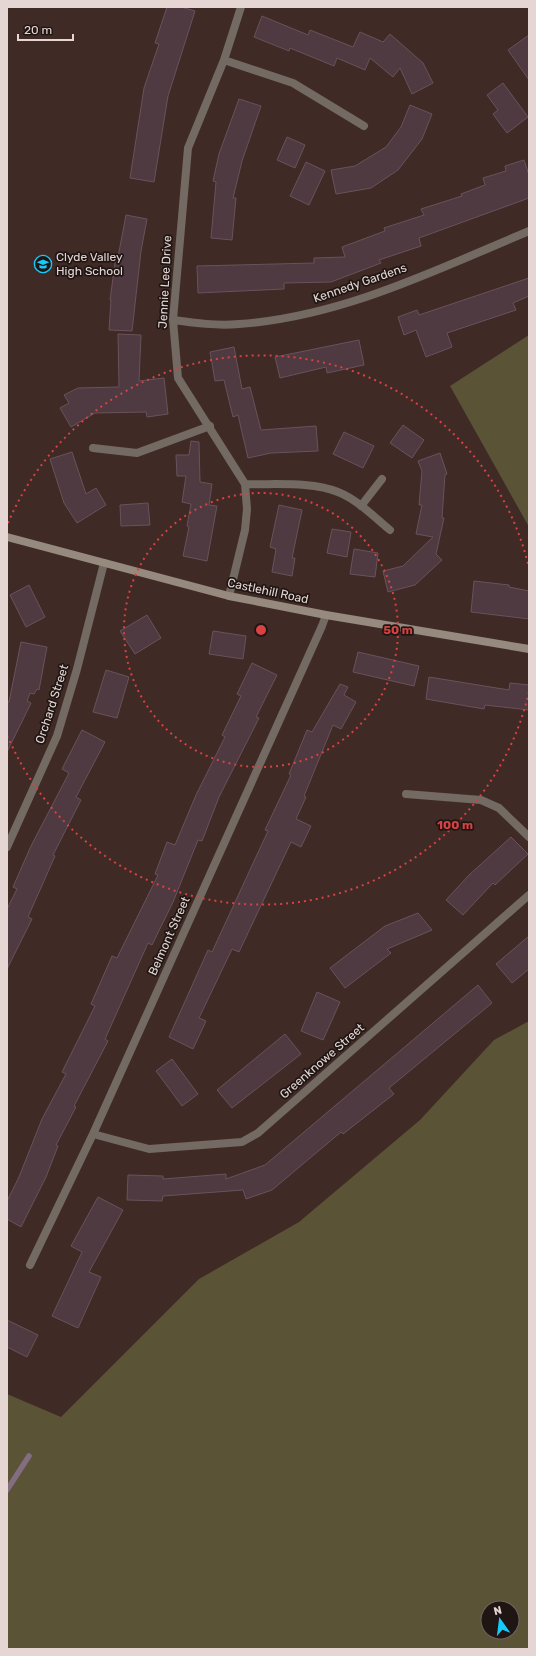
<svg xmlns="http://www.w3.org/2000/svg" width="536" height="1656" font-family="Rubik,sans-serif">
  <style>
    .green { fill: #5a5336; fill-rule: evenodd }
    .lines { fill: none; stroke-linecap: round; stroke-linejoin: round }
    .stream { stroke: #846d80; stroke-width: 5.5 }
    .building { fill: #503a41; stroke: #69525a }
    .service { stroke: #726a63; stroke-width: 8 }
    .minor { stroke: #726a63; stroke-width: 8 }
    .secondary { stroke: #96897e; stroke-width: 8 }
    .ring { fill: none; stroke: #d84242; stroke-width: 2; stroke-dasharray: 2 4 }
    .labels { text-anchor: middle; stroke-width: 3.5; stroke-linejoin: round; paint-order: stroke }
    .poi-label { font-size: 12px; fill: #e5d6d3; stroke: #1f1614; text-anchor: start }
    .street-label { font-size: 12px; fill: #e5d6d3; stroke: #1f1614 }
    .centre { fill: #d84242; stroke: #1f1614; stroke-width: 2 }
    .ring-label { font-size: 12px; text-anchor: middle; font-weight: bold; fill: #d84242; stroke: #1f1614; stroke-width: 3.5; stroke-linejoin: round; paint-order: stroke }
  </style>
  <rect width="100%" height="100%" fill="#402a26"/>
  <!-- green -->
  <path class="green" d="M529,335v192l-79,-141z
    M529,1021v628h-522v-255l54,23 138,-138 100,-57 121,-102 74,-80zM488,1608h24v24h-24z"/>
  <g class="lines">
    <!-- stream -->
    <path class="stream" d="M7,1490l22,-34"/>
  </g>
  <!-- building -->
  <path class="building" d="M167,7h14l14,4 -27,85 -14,86 -24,-4 14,-90 15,-44 -4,-1z
    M262,16l46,19 2,-5 43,17 7,-15 23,10 7,-8 33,29 10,20 -21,11 -12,-26 -7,9 -23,-19 -5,12 -28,-12 -3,8 -44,-18 -1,3 -35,-14z
    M529,35v45l-21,-30z
    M503,83l25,34 -21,16 -14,-19 5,-4 -11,-15z
    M239,99l22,7 -19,55 -9,37h3l-4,42 -21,-2 5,-56 -3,-1 6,-27z
    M410,105l22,9 -10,25 -24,31 -27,18 -35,6 -5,-24 24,-4 31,-19 15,-20z
    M287,137l18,8 -10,23 -18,-8z
    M524,160l5,15v23l-110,40 2,8 -42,14 2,3 -50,19 -47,1v6l-86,4 -1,-27 117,-3v-5l31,-1 -3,-10 43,-16 -1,-3 40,-13 -3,-6 41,-13 -1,-2 24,-9 -2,-7 23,-7 -1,-5z
    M306,162l19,9 -16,34 -19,-9z
    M126,215l21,4 -6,32 -9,80 -23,-1 2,-30h-1l6,-44 2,1z
    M529,278v18l-16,7 3,7 -69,23 5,14 -26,10 -10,-27 -12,5 -6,-18 19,-7 2,5z
    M118,334l23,1 -2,46 25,-3 4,36 -21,3 -1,-5 -51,1 -24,14 -11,-19 9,-5 -5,-8 14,-7 41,-1z
    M359,340l5,25 -37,8 -1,-6 -46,11 -5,-21z
    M234,347l8,42 8,-2 11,43 55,-4 2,25 -47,2 -23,5 -10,-43 -5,2 -9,-37 -9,1 -5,-29z
    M403,425l21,15 -12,18 -22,-15z
    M344,432l30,14 -11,22 -30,-14z
    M191,441l8,1 1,40 12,2 -3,21 8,1 -10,55 -24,-5 6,-29 -2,-1 4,-22 -9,-2 4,-26h-9l-1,-21h13z
    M72,452l14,42 10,-6 10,17 -29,18 -13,-20 -14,-44z
    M440,453l7,21 -2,1 -3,43h2l-8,36 6,6 -27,25 -27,7 -5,-21 20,-5 30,-29 -17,-3 6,-29h-3l3,-34 -4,-10z
    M148,503l2,22 -29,1 -1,-21z
    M279,505l23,5 -10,48h3l-3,18 -20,-4 4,-23 -6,-2z
    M332,529l19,3 -4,25 -20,-4z
    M354,549l24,4 -3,24 -25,-3z
    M474,581l35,4v2l20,4v28l-58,-7z
    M29,585l16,32 -19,10 -16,-32z
    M147,615l14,23 -26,16 -15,-23z
    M213,631l33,5 -3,23 -34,-5z
    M21,642l26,5 -8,43 -2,-1 -3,5 -4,-1 -3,8 4,2 -24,49v-51l2,1z
    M358,652l61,14 -5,20 -61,-14z
    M252,663l25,12 -21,42 3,1 -40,79 -17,44 -4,-1 -25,62 -21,43 -4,-2 -43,96 3,2 -34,65 2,1 -20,38 2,1 -12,31 -25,50 -14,-8v-18l12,-24 23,-58 24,-45 -4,-2 33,-66 -4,-2 21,-48 5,2 41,-83 -3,-1 12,-32 8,3 21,-50 29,-58 -3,-2 19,-39 -4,-2z
    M106,670l23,7 -12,41 -24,-6z
    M429,677l80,13 1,-7 19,2v25l-44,-5 -1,4 -58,-10z
    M340,684l8,3 -4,8 12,7 -15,27 -8,-4 -29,71 2,1 -10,22 15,7 -10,21 -10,-5 -52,110 -7,-3 -33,69 7,3 -13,28 -24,-12 39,-87 4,2 56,-121 -3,-1 26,-55 -2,-1 18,-44 5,2z
    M82,730l23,12 -29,55 5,3 -28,55 2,1 -27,61 4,2 -25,50v-60l10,-20 -4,-2 18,-41 38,-73 -7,-4z
    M511,837l17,17 -33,31 -2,-2 -30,32 -17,-15 23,-25z
    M418,913l14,17 -45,19 4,4 -46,35 -15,-20 55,-42z
    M529,936v33l-17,14 -16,-19z
    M478,985l14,18 -103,85 5,6 -51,40 -2,-2 -69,58 -26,9 -3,-9 -80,6 -1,5 -35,-1 1,-25 35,1v3l63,-5v5l39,-14z
    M317,992l23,10 -17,38 -22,-9z
    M285,1034l16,20 -69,54 -15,-18z
    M172,1059l26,35 -16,12 -26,-35z
    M98,1197l25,13 -34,62 12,5 -23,51 -26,-12 30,-64 -11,-6z
    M7,1320l31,15 -11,22 -20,-10z"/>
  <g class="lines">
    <!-- service -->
    <path class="service" d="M406,794l75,6 18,8 30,29"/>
    <!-- minor -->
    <path class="minor" d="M224,60l69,23 71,43
      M173,320c22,3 44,6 66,4 102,-7 197,-54 290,-93
      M93,448l44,5 73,-27
      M245,484c27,1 68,-3 93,8 20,8 36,25 52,38
      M361,506l21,-27
      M229,596l16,-66 2,-21 -2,-25 -67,-106 -5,-58 15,-172 36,-88 17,-53
      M7,847l50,-111 20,-67 27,-106
      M93,1134l56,15 93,-7 16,-9 271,-238
      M30,1265l63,-131 229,-508 4,-11"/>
    <!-- secondary -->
    <path class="secondary" d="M7,537l222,59 97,19 203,34"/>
  </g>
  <!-- distance rings -->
  <g class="ring">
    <circle cx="261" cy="630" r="137"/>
    <path d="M529 692A275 275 0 0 1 8 737M8 523A275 275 0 0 1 529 568"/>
  </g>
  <!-- icons -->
  <defs>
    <symbol id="school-ring" viewBox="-11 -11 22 22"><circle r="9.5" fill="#1f1614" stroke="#16cafb" stroke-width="1.5"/><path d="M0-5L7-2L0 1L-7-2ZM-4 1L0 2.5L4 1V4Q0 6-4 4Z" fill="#16cafb"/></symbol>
  </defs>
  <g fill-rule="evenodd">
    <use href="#school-ring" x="33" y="254" width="20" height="20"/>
  </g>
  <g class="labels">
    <!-- poi labels -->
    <g class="poi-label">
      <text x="56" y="261">Clyde Valley<tspan x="56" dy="14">High School</tspan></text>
    </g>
    <!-- street labels -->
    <g class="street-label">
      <text transform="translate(165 282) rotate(-87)" y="4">Jennie Lee Drive</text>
      <text transform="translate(360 283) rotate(-19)" y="4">Kennedy Gardens</text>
      <text transform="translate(268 591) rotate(12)" y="4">Castlehill Road</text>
      <text transform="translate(52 704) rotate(-72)" y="4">Orchard Street</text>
      <text transform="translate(169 936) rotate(-66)" y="4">Belmont Street</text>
      <text transform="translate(322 1061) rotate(-41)" y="4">Greenknowe Street</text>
    </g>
  </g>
  <circle cx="261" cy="630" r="6" class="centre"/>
  <g class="ring-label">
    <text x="398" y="634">50 m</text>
    <text x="455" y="829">100 m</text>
  </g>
  <!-- border -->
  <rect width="536" height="1656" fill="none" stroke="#e5d6d3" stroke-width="16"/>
  <!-- north arrow -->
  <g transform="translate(500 1620) rotate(346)"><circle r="19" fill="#1f1614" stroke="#6e6360"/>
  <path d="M0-3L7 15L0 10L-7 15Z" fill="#16cafb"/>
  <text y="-6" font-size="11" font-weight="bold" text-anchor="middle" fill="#e5d6d3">N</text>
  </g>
  <!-- scale -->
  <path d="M18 34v6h55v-6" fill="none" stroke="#e5d6d3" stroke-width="2"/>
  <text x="24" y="34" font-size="12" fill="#e5d6d3" stroke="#1f1614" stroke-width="3" paint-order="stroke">20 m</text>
</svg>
